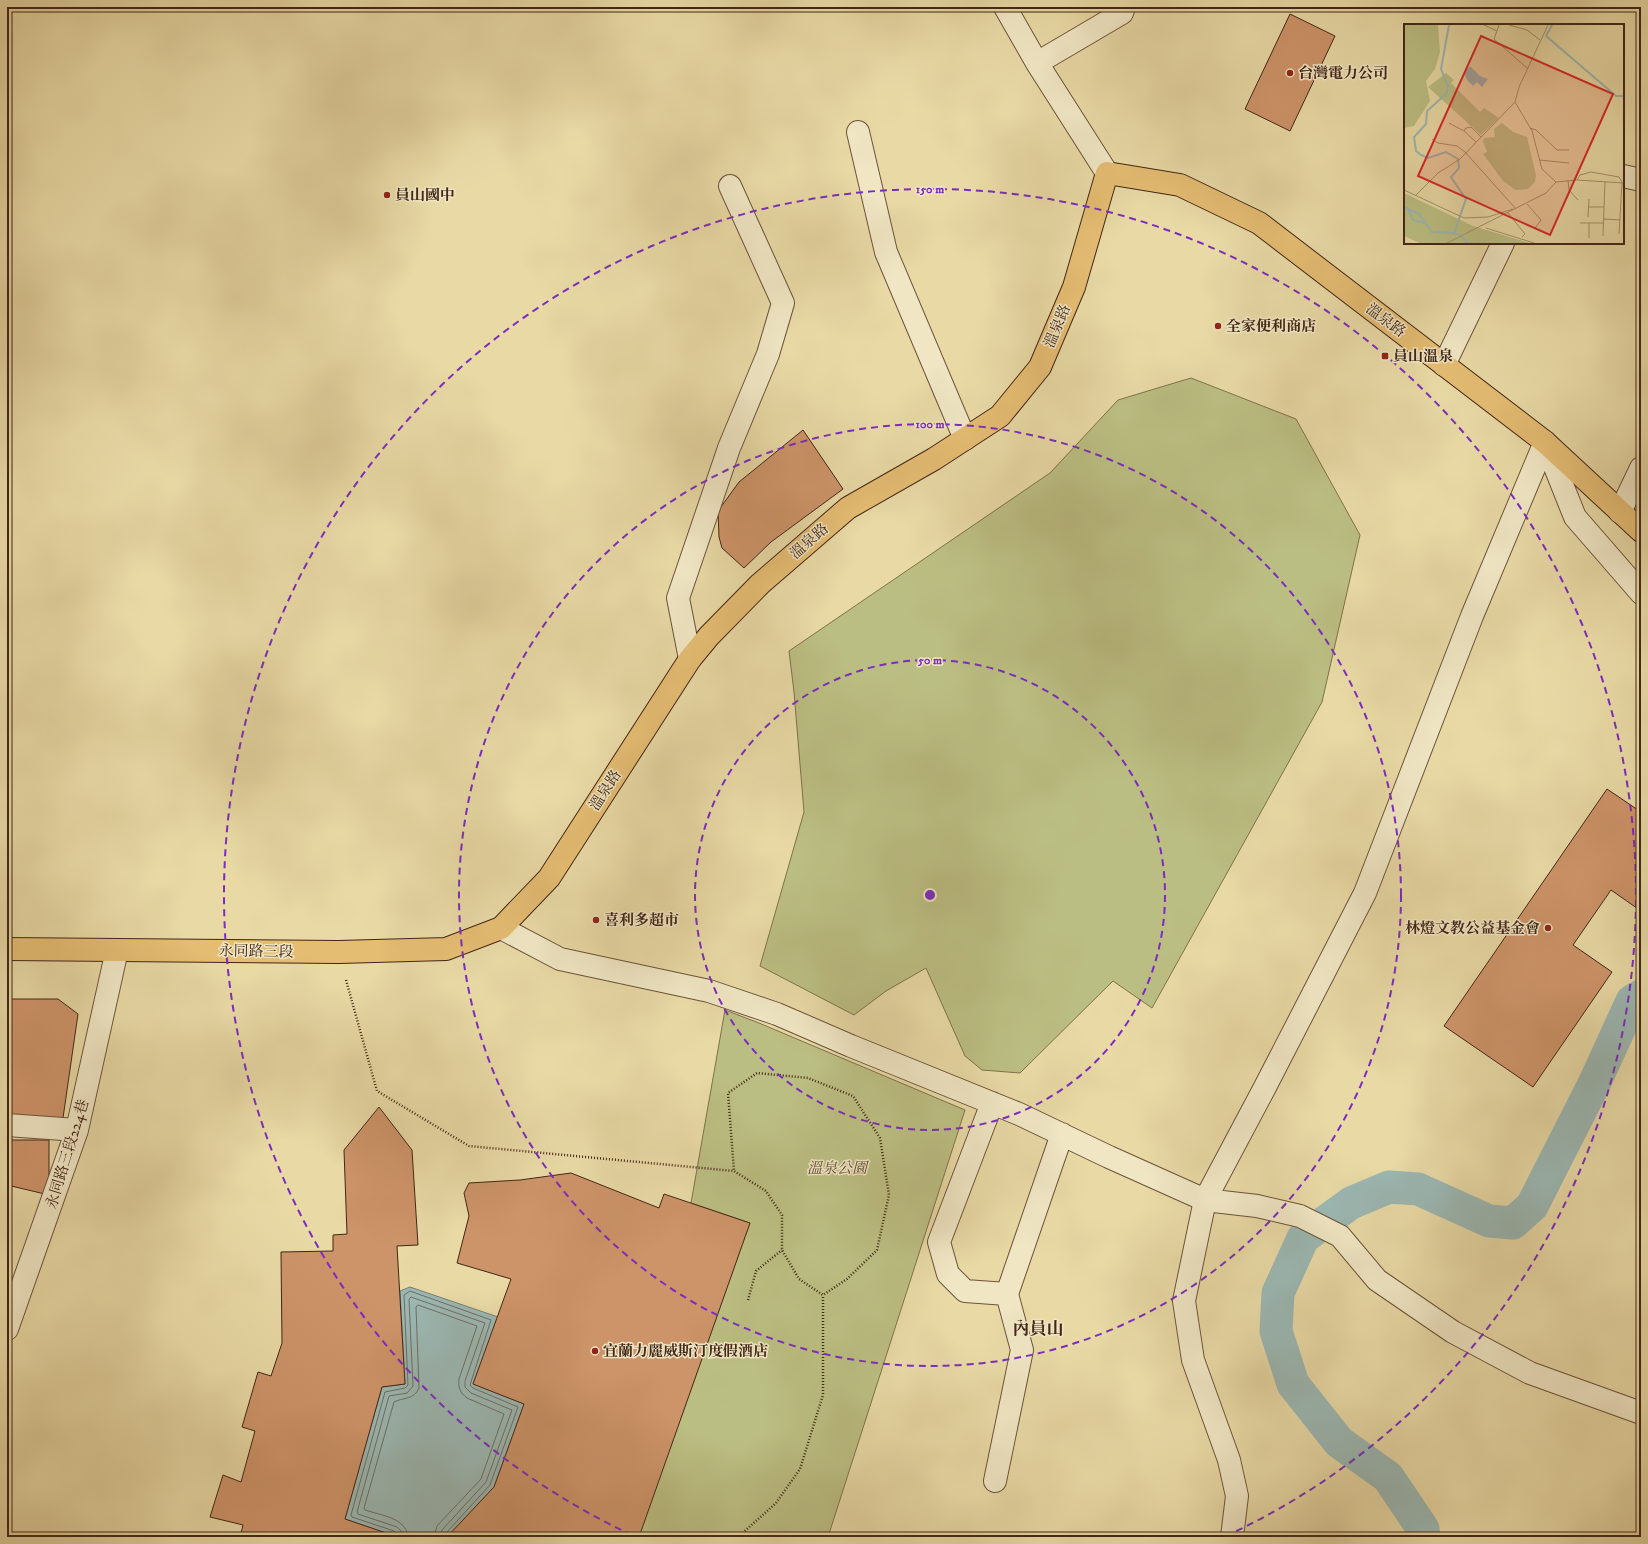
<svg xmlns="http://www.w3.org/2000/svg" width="1648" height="1544" font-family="'IM FELL DW Pica','Noto Serif TC',serif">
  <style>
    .green { fill: #bbbe82; stroke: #7e724c }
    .water { fill: #9bb7b2; stroke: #777d74 }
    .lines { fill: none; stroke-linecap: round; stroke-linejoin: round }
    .shore { stroke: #6e6e64; stroke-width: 1 }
    .canal { stroke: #9bb7b2; stroke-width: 33 }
    .building { fill: #cd9369; stroke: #422617 }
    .minor-casing { stroke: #6c533a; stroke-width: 24 }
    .major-casing { stroke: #422617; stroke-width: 24 }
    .path { stroke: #422617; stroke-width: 2.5; stroke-dasharray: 1 2; stroke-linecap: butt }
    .minor { stroke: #f0e6c4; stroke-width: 22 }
    .major { stroke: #e4bc72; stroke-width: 22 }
    .ring { fill: none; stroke: #7b2cbf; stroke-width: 2; stroke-dasharray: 7 5 }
    .poi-dot { fill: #8f2418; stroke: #f0e6c4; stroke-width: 1.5 }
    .labels { text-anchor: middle; stroke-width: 3; stroke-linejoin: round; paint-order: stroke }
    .poi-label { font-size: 15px; font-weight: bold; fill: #422617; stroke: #f0e6c4; text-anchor: start }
    .street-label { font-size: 15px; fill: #422617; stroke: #f0e6c4 }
    .park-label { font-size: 15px; font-style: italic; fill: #604c32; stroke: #f0e6c4 }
    .quarter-label { font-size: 17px; font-weight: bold; fill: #422617; stroke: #f0e6c4 }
    .inset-river { fill: none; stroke: #9bb7b2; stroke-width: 2 }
    .inset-road { fill: none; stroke: #a6916c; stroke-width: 1 }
    .view { fill: #d62828; fill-opacity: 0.15; stroke: #d62828; stroke-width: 2 }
    .inset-edge { fill: none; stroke: #422617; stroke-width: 2 }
    .centre { fill: #7b2cbf; stroke: #f0e6c4; stroke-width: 2 }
    .ring-label { font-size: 12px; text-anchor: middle; font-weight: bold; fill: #7b2cbf; stroke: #f0e6c4; stroke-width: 3; stroke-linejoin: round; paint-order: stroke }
  </style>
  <rect width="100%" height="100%" fill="#e8d9a5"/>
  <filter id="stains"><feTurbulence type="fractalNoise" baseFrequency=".005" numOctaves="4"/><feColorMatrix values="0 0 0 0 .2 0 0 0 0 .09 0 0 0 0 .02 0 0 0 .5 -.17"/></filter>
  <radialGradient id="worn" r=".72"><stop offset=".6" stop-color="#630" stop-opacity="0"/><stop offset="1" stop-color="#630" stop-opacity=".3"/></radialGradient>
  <!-- green -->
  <path class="green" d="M1191,378l105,41 64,116 -38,167 -170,306 -39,-27 -93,92 -38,-3 -17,-14 -39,-88 -40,23 -32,24 -94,-49 44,-154 -10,-120 -5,-41 261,-178 68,-73z
    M725,1010l34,13 206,87 -137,427h-201l123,-314 -59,-20z"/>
  <!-- water -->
  <path class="water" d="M410,1287l88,30 -25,67 51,20 -30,83 -47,50h-49l-53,-18 37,-132 23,-3 -5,-93z"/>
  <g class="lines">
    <!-- shore -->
    <path class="shore" d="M397,1536l-3,-5 -42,-14 -1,-2 34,-123 20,-4 3,-3 -4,-90 6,-4 81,29 -21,65 3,3 45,19 -28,78 -44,48 -1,4
      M402,1537l-1,-6 -4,-4 -39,-13 -1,-2 32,-116 18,-3 6,-7 -4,-87 2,-2 74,26 -20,58v6l6,6 41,17 -26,72 -44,48 -2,7
      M408,1537c-1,-19 -28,-22 -43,-27l-1,-2 30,-106c10,-5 20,-2 25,-14l-3,-81 2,-2 59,21 -18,53c-1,8 1,14 8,19l37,16 -23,65 -44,47 -3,11"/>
    <!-- canal -->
    <path class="canal" d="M1424,1537l-1,-8 -35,-52 -49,-35 -46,-58 -17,-53 2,-38 25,-55 48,-35 38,-16 29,2 71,32 24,2 19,-17 62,-122 38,-83 9,-5"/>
  </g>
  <!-- building -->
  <path class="building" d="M1290,14l45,22 -45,95 -45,-22z
    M803,430l40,59 -72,53 -27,26 -22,-20 -3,-11 -1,-26 21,-29z
    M1607,789l34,23v99l-30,-21 -38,55 39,27 -79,115 -89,-61z
    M7,999h51l20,15 -15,104 -56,-1z
    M379,1107l33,43 6,95 -21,1 8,138 -23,3 -37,132 53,18h-158l3,-12 -33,-8 13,-42 18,7 14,-51 -13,-4 16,-55 13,4 11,-33 -1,-91 52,-1v-16l14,-1 -3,-84z
    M7,1140h42v55l-42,-10z
    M571,1173l88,35 5,-14 86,29 -111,314h-192l47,-50 30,-83 -51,-20 38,-105 -54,-16 12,-47 -5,-23 5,-10 51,-3z"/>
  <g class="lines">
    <defs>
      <path id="minor" d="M1005,7l32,56 70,110
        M1037,63l85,-50 2,-6
        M858,132l28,120 79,187
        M1623,176l18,4
        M1444,365l59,-122
        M1545,442l30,75 66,76
        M1620,512l21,-44
        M690,659l-12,-61 51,-150 39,-94 15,-51 -53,-117
        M501,928l59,31 149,32 68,23 74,32 168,68 90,43 96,43 52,6 43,10 40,20 37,44 76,52 77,41 111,40
        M992,1103l-53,139 9,32 17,17 42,3
        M7,1125l70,5
        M7,1329l70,-199 40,-180
        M995,1481l27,-131 -15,-56 55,-160
        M1232,1537l5,-41 -8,-36 -36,-100 -9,-59 21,-101 59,-111 101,-196 107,-277 73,-174"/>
      <path id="major" d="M7,949l332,3 107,-3 55,-21 48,-50 141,-219 19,-23 51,-52 88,-76 86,-49 66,-43 40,-49 34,-80 33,-114 73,12 79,38 286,219 96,89"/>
    </defs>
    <!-- minor casing -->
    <use href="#minor" class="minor-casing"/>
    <!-- major casing -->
    <use href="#major" class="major-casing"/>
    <!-- path -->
    <path class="path" d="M346,980l31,111 92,55 265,25 32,20 16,24v35l17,29 24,16 24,-16 30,-29 12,-55 -9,-57 -27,-42 -45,-18 -51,-5 -29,20 6,78
      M748,1300l8,-29 26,-21
      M738,1537l38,-34 24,-34 23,-74v-100"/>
    <!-- minor -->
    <use href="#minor" class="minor"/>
    <!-- major -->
    <use href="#major" class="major"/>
  </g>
  <!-- distance rings -->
  <g class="ring">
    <circle cx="930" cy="895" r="235"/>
    <circle cx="930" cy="895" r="471"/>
    <path d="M632 1535A706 706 0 1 1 1228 1535"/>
  </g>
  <!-- markers -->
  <g class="poi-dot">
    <circle cx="1290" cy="73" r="4"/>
    <circle cx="387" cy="195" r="4"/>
    <circle cx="1218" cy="326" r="4"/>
    <rect x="1381" y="352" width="8" height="8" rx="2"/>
    <circle cx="596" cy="920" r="4"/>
    <circle cx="1548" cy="928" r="4"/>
    <circle cx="595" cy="1351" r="4"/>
  </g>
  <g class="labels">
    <!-- poi labels -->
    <g class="poi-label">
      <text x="1298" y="78">台灣電力公司</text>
      <text x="395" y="200">員山國中</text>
      <text x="1226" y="331">全家便利商店</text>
      <text x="1393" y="361">員山溫泉</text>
      <text x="604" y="925">喜利多超市</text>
      <text x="1540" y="933" text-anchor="end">林燈文教公益基金會</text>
      <text x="603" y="1356">宜蘭力麗威斯汀度假酒店</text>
    </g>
    <!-- street labels -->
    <g class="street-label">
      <text transform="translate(1386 320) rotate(37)" y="5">溫泉路</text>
      <text transform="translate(1057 326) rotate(-67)" y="5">溫泉路</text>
      <text transform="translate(809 541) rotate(-41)" y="5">溫泉路</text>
      <text transform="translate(605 790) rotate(-57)" y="5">溫泉路</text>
      <text transform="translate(256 951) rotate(1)" y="5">永同路三段</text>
      <text transform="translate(67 1154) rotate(-73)" y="5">永同路三段224巷</text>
    </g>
    <!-- park labels -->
    <g class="park-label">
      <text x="837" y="1173">溫泉公園</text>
    </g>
    <!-- quarter labels -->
    <g class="quarter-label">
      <text x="1038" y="1334">內員山</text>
    </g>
  </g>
  <!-- overview -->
  <g transform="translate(1404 24)">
    <rect width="220" height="220" fill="#e8d9a5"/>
    <path d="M0,1h34l2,27 -5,17 -9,12 4,20 -16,25 -10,2zM42,49l8,7 -3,3 29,29 4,-4 15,10 -18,17 -53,-48zM98,99l11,9 14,5 9,38 -1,7 -7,7 -12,1 -13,-9 -20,-27 4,-2 -4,-11 1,-3 11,-1 -1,-8zM0,169l69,33 56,17h-109l-16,-7z" fill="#bbbe82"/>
    <path d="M66,42l10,10 8,3 -6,8 -5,-5 -4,4 -6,-6 -3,-7z" fill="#9bb7b2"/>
    <path class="inset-river" d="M45,1l-8,44 7,17 -1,7 -20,18 -1,13 -12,13 2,14 5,4 7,3 18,-6 12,7 1,9 -8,9 15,22 -12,34M148,1l-6,11 70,60h8M0,183l15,7 13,18 22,1 6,2 8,8M3,183l6,13 12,3"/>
    <path class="inset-road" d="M80,1l13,6M95,1l-5,14 33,29M105,1l18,5 13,10M45,99l15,8 12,11M126,104l6,2 21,20h12M60,107l2,-3 5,-1 10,10M28,115l6,4 19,3 8,6 51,57M135,136l30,3M164,156l1,10 9,10M173,156l3,-5 11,-3 28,5 3,5 -3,52M152,158l21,-2 47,3M0,166l60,28 24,-1 25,-8M12,171l22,-22 22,-14 55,-57M123,180l14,16 -6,8M184,183h16M104,189l17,21 -3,3M184,193l1,-18M200,195l16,1M176,199h24M82,204l48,15M199,212l2,-55M185,214v-15M43,219l99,-50 10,-11 -14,-13 -10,-38 -17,-29 4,-15 29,-62"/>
    <path class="view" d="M77,12l132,58 -63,141 -132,-59z"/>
    <rect width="220" height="220" class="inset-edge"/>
  </g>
  <circle cx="930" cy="895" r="6" class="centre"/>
  <g class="ring-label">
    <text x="930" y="193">150 m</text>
    <text x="930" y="428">100 m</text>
    <text x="930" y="664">50 m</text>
  </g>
  <!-- margin -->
  <rect width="1648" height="1544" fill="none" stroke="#e8d9a5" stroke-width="24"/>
  <rect x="8" y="8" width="1632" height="1528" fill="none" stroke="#422617" stroke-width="2"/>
  <rect x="12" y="12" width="1624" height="1520" fill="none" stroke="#422617"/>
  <rect width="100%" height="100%" filter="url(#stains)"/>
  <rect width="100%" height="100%" fill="url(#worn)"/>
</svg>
